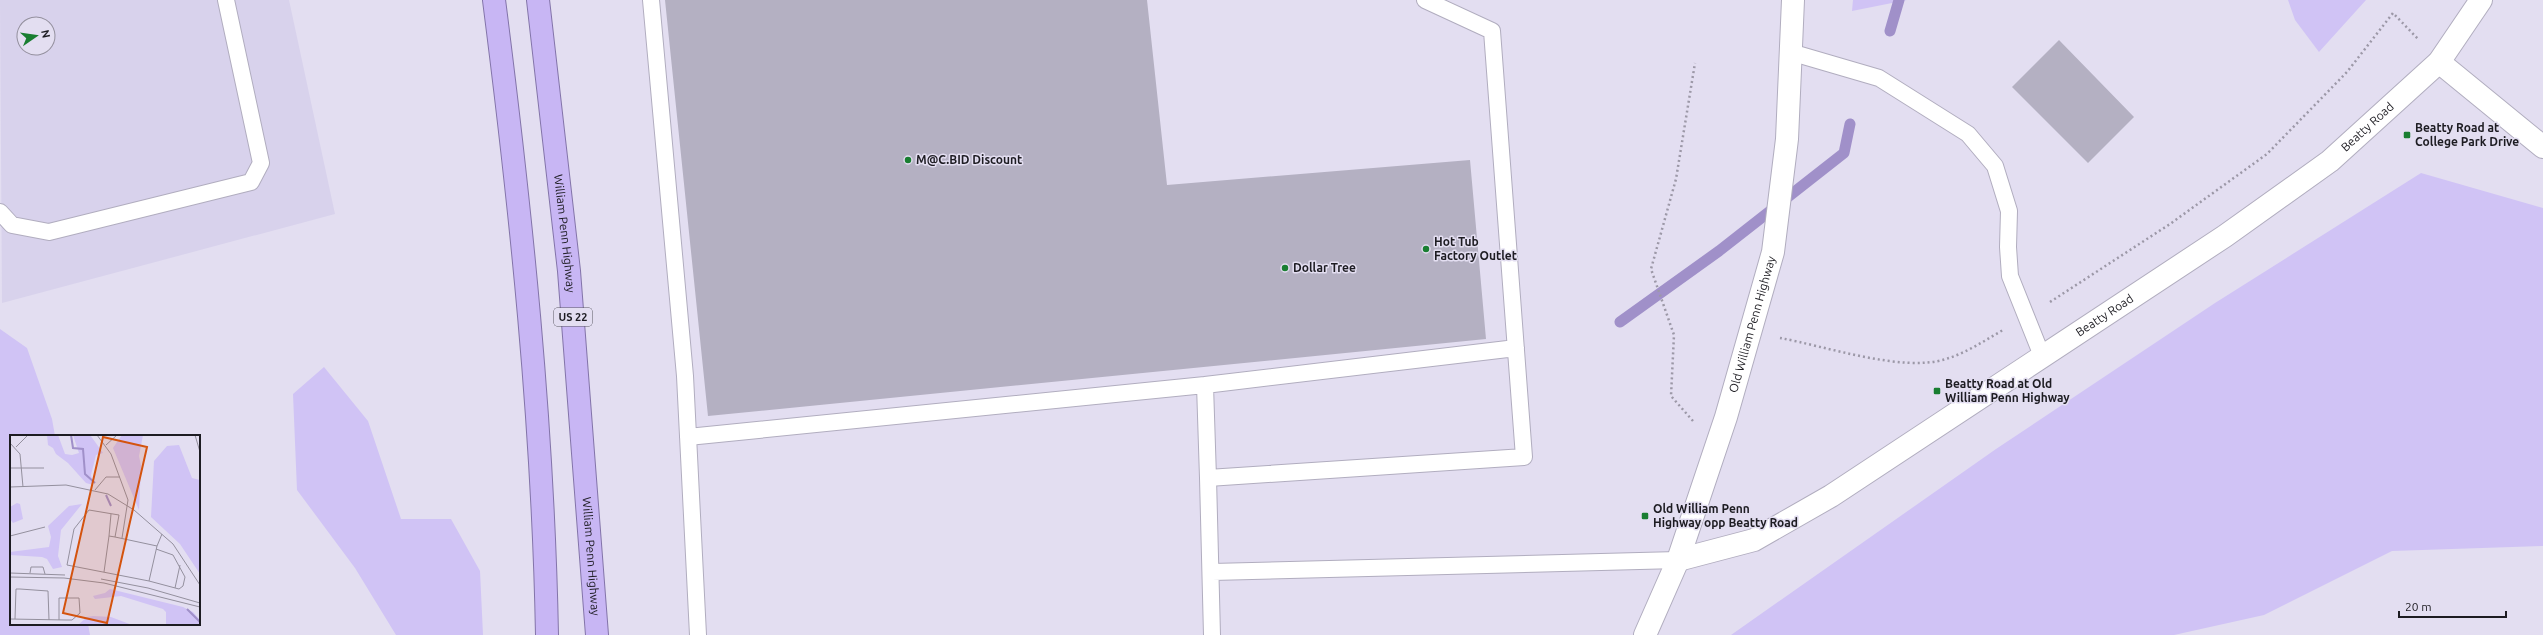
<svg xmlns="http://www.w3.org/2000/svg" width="2543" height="635" font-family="Ubuntu,sans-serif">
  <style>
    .built { fill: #d8d2ec; fill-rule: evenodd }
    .green { fill: #d0c3f5 }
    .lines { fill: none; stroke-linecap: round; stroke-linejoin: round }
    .stream { stroke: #a090c9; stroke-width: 11 }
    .building { fill: #b4b0c2 }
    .service-casing { stroke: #b1adbf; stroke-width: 18 }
    .tertiary-casing { stroke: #b1adbf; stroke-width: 24 }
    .secondary-casing { stroke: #b1adbf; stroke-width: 24 }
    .trunk-casing { stroke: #8374a9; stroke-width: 24 }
    .path { stroke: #9c98a7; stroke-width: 2.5; stroke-dasharray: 2 3; stroke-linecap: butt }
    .service { stroke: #fff; stroke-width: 16 }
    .tertiary { stroke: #fff; stroke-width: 22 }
    .secondary { stroke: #fff; stroke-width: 22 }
    .trunk { stroke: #c8b6f4; stroke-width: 22 }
    .poi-dot { fill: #197e31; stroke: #e3def1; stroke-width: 1.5 }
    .labels { text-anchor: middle; stroke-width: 3; stroke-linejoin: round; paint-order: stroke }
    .shield { fill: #e3def1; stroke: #585660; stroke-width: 1 }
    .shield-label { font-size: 11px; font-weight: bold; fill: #1d1c22 }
    .street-label { font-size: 12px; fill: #1d1c22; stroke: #e3def1 }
    .poi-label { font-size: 12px; font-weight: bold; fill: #1d1c22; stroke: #e3def1; text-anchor: start }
    .inset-river { fill: none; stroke: #a090c9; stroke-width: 2 }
    .inset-road { fill: none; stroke: #94909e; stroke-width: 1 }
    .view { fill: #d4530e; fill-opacity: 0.15; stroke: #d4530e; stroke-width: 2 }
    .inset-edge { fill: none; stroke: #1d1c22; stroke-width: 2 }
  </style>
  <rect width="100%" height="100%" fill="#e3def1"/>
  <!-- built -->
  <path class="built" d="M0,0h289l46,214 -333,89zM24,24h24v24h-24z"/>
  <!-- green -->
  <path class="green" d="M1853,0h54l-55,11z
    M2288,0h78l-47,52 -24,-32z
    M2421,173l122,35v338l-151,5 -128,64 -90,20h-443l265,-186 219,-146z
    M0,329l27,19 25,71 3,17h-44v188h77l2,11h-90z
    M324,367l44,54 33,98h50l29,52 3,64h-87l-41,-67 -58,-78 -4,-96z"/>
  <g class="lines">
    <!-- stream -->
    <path class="stream" d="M1890,31l9,-31
      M1620,322l99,-71 125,-98 6,-29"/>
  </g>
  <!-- building -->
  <path class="building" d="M665,0h482l20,185 303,-25 16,179 -778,77z
    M2059,40l75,77 -46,46 -76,-76z"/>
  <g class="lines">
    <defs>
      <path id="service" d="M651,0l34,376 13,259
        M1790,52l89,26 89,56 27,32 14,45 -1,36 2,29 32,80
        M0,212l12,13 37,7 202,-50 10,-19 -35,-163
        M1205,385l311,-37
        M688,437l517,-52 3,93
        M1212,572l466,-12
        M1212,635l-4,-157 316,-21 -32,-426 -67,-31"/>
      <g id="tertiary">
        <path d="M2439,62l104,85"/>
        <path id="s1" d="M1678,560l76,-20 77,-44 394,-260 105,-75 109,-99 42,-62"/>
      </g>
      <g id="secondary">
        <path id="s2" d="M1645,635l33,-75 48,-143 47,-165 14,-113 6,-139"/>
      </g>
      <g id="trunk">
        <path d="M494,0c27,211 49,423 53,635"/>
        <path id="s3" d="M538,0l31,271 28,364"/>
      </g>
    </defs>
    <!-- service casing -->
    <use href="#service" class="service-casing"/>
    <!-- tertiary casing -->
    <use href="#tertiary" class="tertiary-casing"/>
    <!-- secondary casing -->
    <use href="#secondary" class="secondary-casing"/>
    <!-- trunk casing -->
    <use href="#trunk" class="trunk-casing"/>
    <!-- path -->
    <path class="path" d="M2050,302l120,-78 97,-70 80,-82 46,-59 26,27
      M1780,338c45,8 123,35 166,21 20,-6 38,-18 57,-29
      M1693,421l-22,-25 3,-61 -23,-66 25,-90 19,-116"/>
    <!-- service -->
    <use href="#service" class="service"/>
    <!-- tertiary -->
    <use href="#tertiary" class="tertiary"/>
    <!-- secondary -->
    <use href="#secondary" class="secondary"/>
    <!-- trunk -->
    <use href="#trunk" class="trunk"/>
  </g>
  <!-- markers -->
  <g class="poi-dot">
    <rect x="2403" y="131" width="8" height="8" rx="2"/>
    <circle cx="908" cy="160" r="4"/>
    <circle cx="1426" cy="249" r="4"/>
    <circle cx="1285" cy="268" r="4"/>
    <rect x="1933" y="387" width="8" height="8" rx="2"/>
    <rect x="1641" y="512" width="8" height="8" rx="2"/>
  </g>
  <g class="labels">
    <!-- shield labels -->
    <rect class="shield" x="554" y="308" width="38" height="18" rx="3"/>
    <g class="shield-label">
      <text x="573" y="321">US 22</text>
    </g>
    <!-- street labels -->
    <g class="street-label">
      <text dy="4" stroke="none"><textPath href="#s1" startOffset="819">Beatty Road</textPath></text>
      <text dy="4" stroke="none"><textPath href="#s3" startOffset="235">William Penn Highway</textPath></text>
      <text dy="4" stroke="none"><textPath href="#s1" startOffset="495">Beatty Road</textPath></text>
      <text dy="4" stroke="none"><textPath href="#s2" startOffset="329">Old William Penn Highway</textPath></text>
      <text dy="4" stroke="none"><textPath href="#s3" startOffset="559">William Penn Highway</textPath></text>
    </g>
    <!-- poi labels -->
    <g class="poi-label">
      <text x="2415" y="132">Beatty Road at<tspan x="2415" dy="14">College Park Drive</tspan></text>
      <text x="916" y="164">M@C.BID Discount</text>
      <text x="1434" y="246">Hot Tub<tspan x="1434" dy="14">Factory Outlet</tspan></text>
      <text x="1293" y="272">Dollar Tree</text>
      <text x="1945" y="388">Beatty Road at Old<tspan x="1945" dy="14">William Penn Highway</tspan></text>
      <text x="1653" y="513">Old William Penn<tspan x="1653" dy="14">Highway opp Beatty Road</tspan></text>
    </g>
  </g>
  <!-- overview -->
  <g transform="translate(10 435)">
    <rect width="190" height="190" fill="#e3def1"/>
    <path d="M37,0h11l7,19 7,1 7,-2 -6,-18h17l3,4 10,14 -7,2 -5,20 2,10 -7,-2 -18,-20 -12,-9 -3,-6 -5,-3zM112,0h21l-4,21 2,10 -2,44 -26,-62zM169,10l13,33 8,2v94l-20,-30 -29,-27 3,-56 13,-15zM7,68l3,1 3,15 -10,4 -3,-4v-12zM72,69l-21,26 -3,26 4,11 -9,2 -6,-10 -5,-2 -32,-2v-3l39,-5 2,-10 -3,-11 21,-20zM100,154l73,18 10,5 7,8v5h-34v-13l-3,-3 -42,-13 -26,3 -2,-3 12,-3zM83,181l18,1 21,8h-54l9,-8z" fill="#d0c3f5"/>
    <path class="inset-river" d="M61,0l2,13 10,1 2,25 10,9M96,60l5,11M177,174l13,13"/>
    <path class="inset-road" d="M87,0l14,19 17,46 -6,38M185,0l5,17M0,8l10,11 3,33M96,10l11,-10M6,12l12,-12M0,33h34M0,52l56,-2 42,9 26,16 39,34 27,41M85,55l11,-13h14M79,75l30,5 -4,22 42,9 -8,35 -82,-16 7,-36zM0,101l35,-9M99,101l2,-22M147,111l5,-12M94,137l5,-36 6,1M0,138l55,2M20,138l1,-6h12l2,7M0,142l54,1 40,5 96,24M91,144l47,9 52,15M139,146l30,8 4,-3 2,-9 -12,-22 -17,-6M165,153l5,-23M0,184l56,1h6l8,-7 -1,-15h-20v22M5,184l1,-30h4l28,2 1,29"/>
    <path class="view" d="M93,2l44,10 -40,176 -44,-10z"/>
    <rect width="190" height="190" class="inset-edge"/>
  </g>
  <!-- north arrow -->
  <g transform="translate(36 36) rotate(77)"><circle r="19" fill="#e3def1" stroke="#94909e"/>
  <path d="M0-3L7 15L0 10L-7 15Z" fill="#197e31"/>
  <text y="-6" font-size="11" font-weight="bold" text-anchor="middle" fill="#1d1c22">N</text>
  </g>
  <!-- scale -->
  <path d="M2399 611v6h107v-6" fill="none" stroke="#1d1c22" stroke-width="2"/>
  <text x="2405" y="611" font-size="12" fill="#1d1c22" stroke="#e3def1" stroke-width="3" paint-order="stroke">20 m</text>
</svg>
